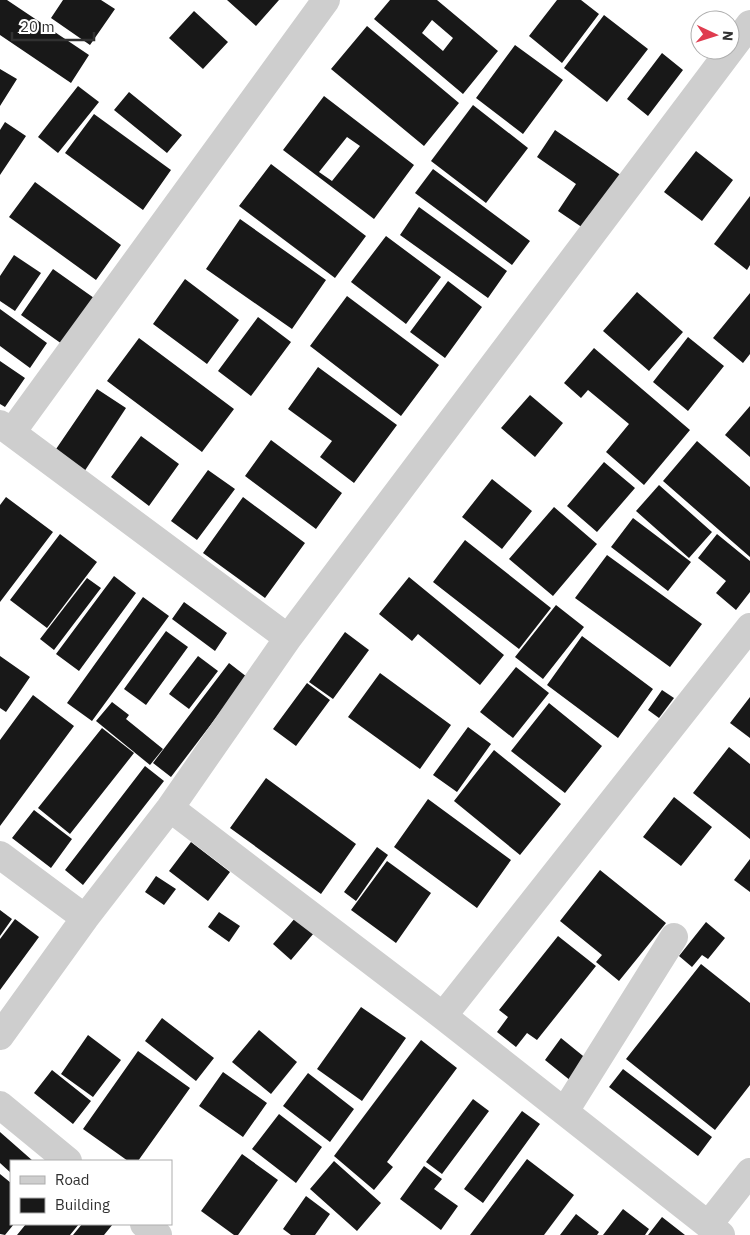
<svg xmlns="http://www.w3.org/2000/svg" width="750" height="1235" font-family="'IBM Plex Sans',sans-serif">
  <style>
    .building { fill: #181818; fill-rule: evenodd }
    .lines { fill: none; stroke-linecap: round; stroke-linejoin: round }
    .minor { stroke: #cecece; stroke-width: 28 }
  </style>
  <rect width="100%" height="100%" fill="#fff"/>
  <!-- building -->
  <path class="building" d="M0,0h7l82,55 -18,28 -71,-48z
    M63,0h38l14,9 -25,36 -39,-27z
    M227,0h52l-23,26z
    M390,0h47l61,51 -35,43 -89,-75zM432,20l21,18 -10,13 -21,-18z
    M557,0h24l18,14 -37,49 -33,-27z
    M194,11l34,31 -25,27 -34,-31z
    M604,15l44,34 -41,53 -43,-34z
    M367,26l92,77 -35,43 -93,-77z
    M515,45l48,35 -40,54 -47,-36z
    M662,53l21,17 -35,46 -21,-17z
    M0,69l17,10 -17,27z
    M78,86l21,16 -41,51 -20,-16z
    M129,92l53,43 -15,18 -53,-43z
    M324,96l90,69 -40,54 -91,-69zM347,137l13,9 -28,35 -13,-9z
    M473,105l55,43 -42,55 -55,-42z
    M94,114l77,56 -28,40 -78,-57z
    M5,122l21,14 -26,39v-45z
    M555,130l67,46 -36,54 -28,-19 18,-27 -39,-27z
    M696,151l37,29 -31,41 -38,-29z
    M271,164l95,72 -31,42 -96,-72z
    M433,169l97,72 -18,24 -97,-72z
    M35,182l86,63 -25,35 -87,-63z
    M750,196v69l-3,5 -33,-26z
    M419,207l88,64 -19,27 -88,-63z
    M240,219l86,61 -34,49 -86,-60z
    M386,236l55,41 -35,47 -55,-42z
    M14,255l27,18 -26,38 -15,-10v-25z
    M53,269l41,29 -32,46 -41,-29z
    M185,279l54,41 -32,44 -54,-40z
    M448,281l34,26 -37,51 -35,-26z
    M637,292l46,40 -34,39 -46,-40z
    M750,293v61l-7,9 -30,-25z
    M347,296l92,69 -38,51 -91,-70z
    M0,309l47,34 -17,25 -30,-22z
    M258,317l33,25 -40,54 -33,-25z
    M688,337l36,29 -36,45 -35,-29z
    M139,338l95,71 -32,43 -95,-71z
    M594,348l96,82 -46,55 -38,-33 23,-28 -41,-34 -7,8 -17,-15z
    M0,361l25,17 -20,29 -5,-3z
    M318,367l79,58 -43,58 -34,-26 12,-16 -44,-32z
    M97,389l29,19 -42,64 -30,-20z
    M530,395l33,28 -28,34 -34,-29z
    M750,406v51l-25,-22z
    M141,436l38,28 -30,42 -38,-29z
    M271,440l71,53 -26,36 -71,-53z
    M697,441l53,46v70l-87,-76z
    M604,462l31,26 -38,44 -30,-26z
    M208,470l27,19 -38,51 -26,-19z
    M492,479l40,32 -30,38 -40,-32z
    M659,485l53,47 -23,26 -53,-47z
    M6,497l47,35 -53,70v-97z
    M243,497l62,46 -40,55 -62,-45z
    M554,507l43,37 -44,52 -44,-37z
    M633,518l58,44 -23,29 -57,-44z
    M60,534l37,28 -50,66 -37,-28z
    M717,534l33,27v31l-14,18 -20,-17 10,-12 -28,-23z
    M465,540l86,68 -32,41 -86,-67z
    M607,555l95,69 -32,43 -95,-69z
    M114,576l22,17 -57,78 -23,-17z
    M409,577l95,78 -24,30 -62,-51 -6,7 -33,-27z
    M87,578l14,10 -47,62 -14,-11z
    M143,597l26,19 -77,105 -25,-18z
    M184,602l43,31 -12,18 -43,-32z
    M556,605l28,22 -41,52 -28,-22z
    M166,631l22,16 -42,58 -22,-16z
    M345,632l24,18 -36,49 -24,-17z
    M582,636l71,53 -35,49 -71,-53z
    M0,656l30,21 -24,35 -6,-4z
    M198,656l20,15 -29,38 -20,-15z
    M229,663l18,14 -76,100 -18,-14z
    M516,667l33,26 -36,45 -33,-26z
    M380,673l71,52 -31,44 -72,-52z
    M307,683l23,17 -34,46 -23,-17z
    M662,690l12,8 -15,20 -11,-8z
    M33,695l41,31 -74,100v-86z
    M750,697v41l-20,-15z
    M112,702l17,13 -3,4 37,30 -13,16 -54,-44z
    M549,703l53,43 -37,47 -54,-42z
    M468,727l23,17 -34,48 -24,-17z
    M102,728l32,25 -64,81 -32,-26z
    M729,747l21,17v75l-57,-46z
    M494,750l67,54 -41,51 -66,-54z
    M145,766l19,15 -81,104 -18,-15z
    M266,778l90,66 -35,50 -91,-66z
    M674,797l38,30 -31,39 -38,-29z
    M428,799l83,61 -34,48 -83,-61z
    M34,810l38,29 -21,29 -39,-30z
    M191,842l39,30 -22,29 -39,-30z
    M377,847l11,8 -32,46 -12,-9z
    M750,859v33l-16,-12z
    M387,861l44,32 -35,50 -45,-33z
    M600,870l66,53 -47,58 -23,-19 6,-7 -42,-34z
    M156,876l20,13 -12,16 -19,-13z
    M0,910l12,9 -12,17z
    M219,912l21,14 -11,16 -21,-15z
    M296,917l18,16 -23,27 -18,-16z
    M15,919l24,18 -39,53v-51z
    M706,922l19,16 -17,21 -6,-4 -10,12 -13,-11z
    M558,936l38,30 -59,74 -10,-7 -11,14 -19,-15 11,-15 -9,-7z
    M701,964l49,39v82l-35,45 -89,-71z
    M361,1007l45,31 -44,63 -45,-32z
    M162,1018l52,40 -18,23 -51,-40z
    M259,1030l38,32 -26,32 -39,-32z
    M88,1035l33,25 -28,37 -32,-23z
    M561,1038l27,22 -17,21 -26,-21z
    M421,1040l36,28 -70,94 6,5 -19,23 -40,-34z
    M138,1051l52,37 -52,73h-10l-45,-32z
    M623,1069l89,68 -14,19 -89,-69z
    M52,1070l39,31 -18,23 -39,-31z
    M223,1072l44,31 -24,34 -44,-31z
    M308,1073l46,36 -24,33 -47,-36z
    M473,1099l16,12 -47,63 -16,-12z
    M522,1111l18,13 -57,79 -19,-14z
    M279,1114l43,33 -26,36 -44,-34z
    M0,1132l33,29h-22v12l-11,-10z
    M242,1154l36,26 -40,55h-4l-33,-24z
    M527,1159l47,36 -30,40h-74z
    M334,1161l47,42 -24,28 -47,-42z
    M424,1166l18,13 -8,10 24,17 -17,24 -41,-31z
    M0,1174l11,9v41h3l-9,11 -5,-1z
    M306,1196l24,18 -15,21h-24l-8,-6z
    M623,1209l26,20 -4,6h-42z
    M576,1214l23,18 -2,3h-37z
    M662,1217l23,18h-37z
    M26,1224h53l-9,11h-53z
    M82,1224h31l-9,11h-31z"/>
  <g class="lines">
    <!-- minor -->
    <path class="minor" d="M0,424l288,214
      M12,432l314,-432
      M170,808l273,208 278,219
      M0,855l85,63
      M443,1016l307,-389
      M0,1036l85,-118 85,-110 118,-170 462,-614
      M0,1105l68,56
      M565,1111l109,-174
      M144,1224l14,11
      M709,1224l41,-52"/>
  </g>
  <!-- legend -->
  <rect x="10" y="1160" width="162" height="65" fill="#ffffff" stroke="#adadad"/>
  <rect x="20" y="1176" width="25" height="8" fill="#cecece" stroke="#adadad"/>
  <text x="55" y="1185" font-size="15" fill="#313131">Road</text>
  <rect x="20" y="1198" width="25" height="15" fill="#181818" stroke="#adadad"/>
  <text x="55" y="1210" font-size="15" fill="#313131">Building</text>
  <!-- north arrow -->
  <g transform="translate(715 35) rotate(94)"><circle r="24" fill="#ffffff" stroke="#adadad"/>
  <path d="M0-4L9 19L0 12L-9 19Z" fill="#df3c4f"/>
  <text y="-8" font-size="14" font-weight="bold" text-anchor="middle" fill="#313131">N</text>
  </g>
  <!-- scale -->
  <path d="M12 32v8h82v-8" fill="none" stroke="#313131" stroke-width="2.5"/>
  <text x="20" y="32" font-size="15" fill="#313131" stroke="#ffffff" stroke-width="4" paint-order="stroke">20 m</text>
</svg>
